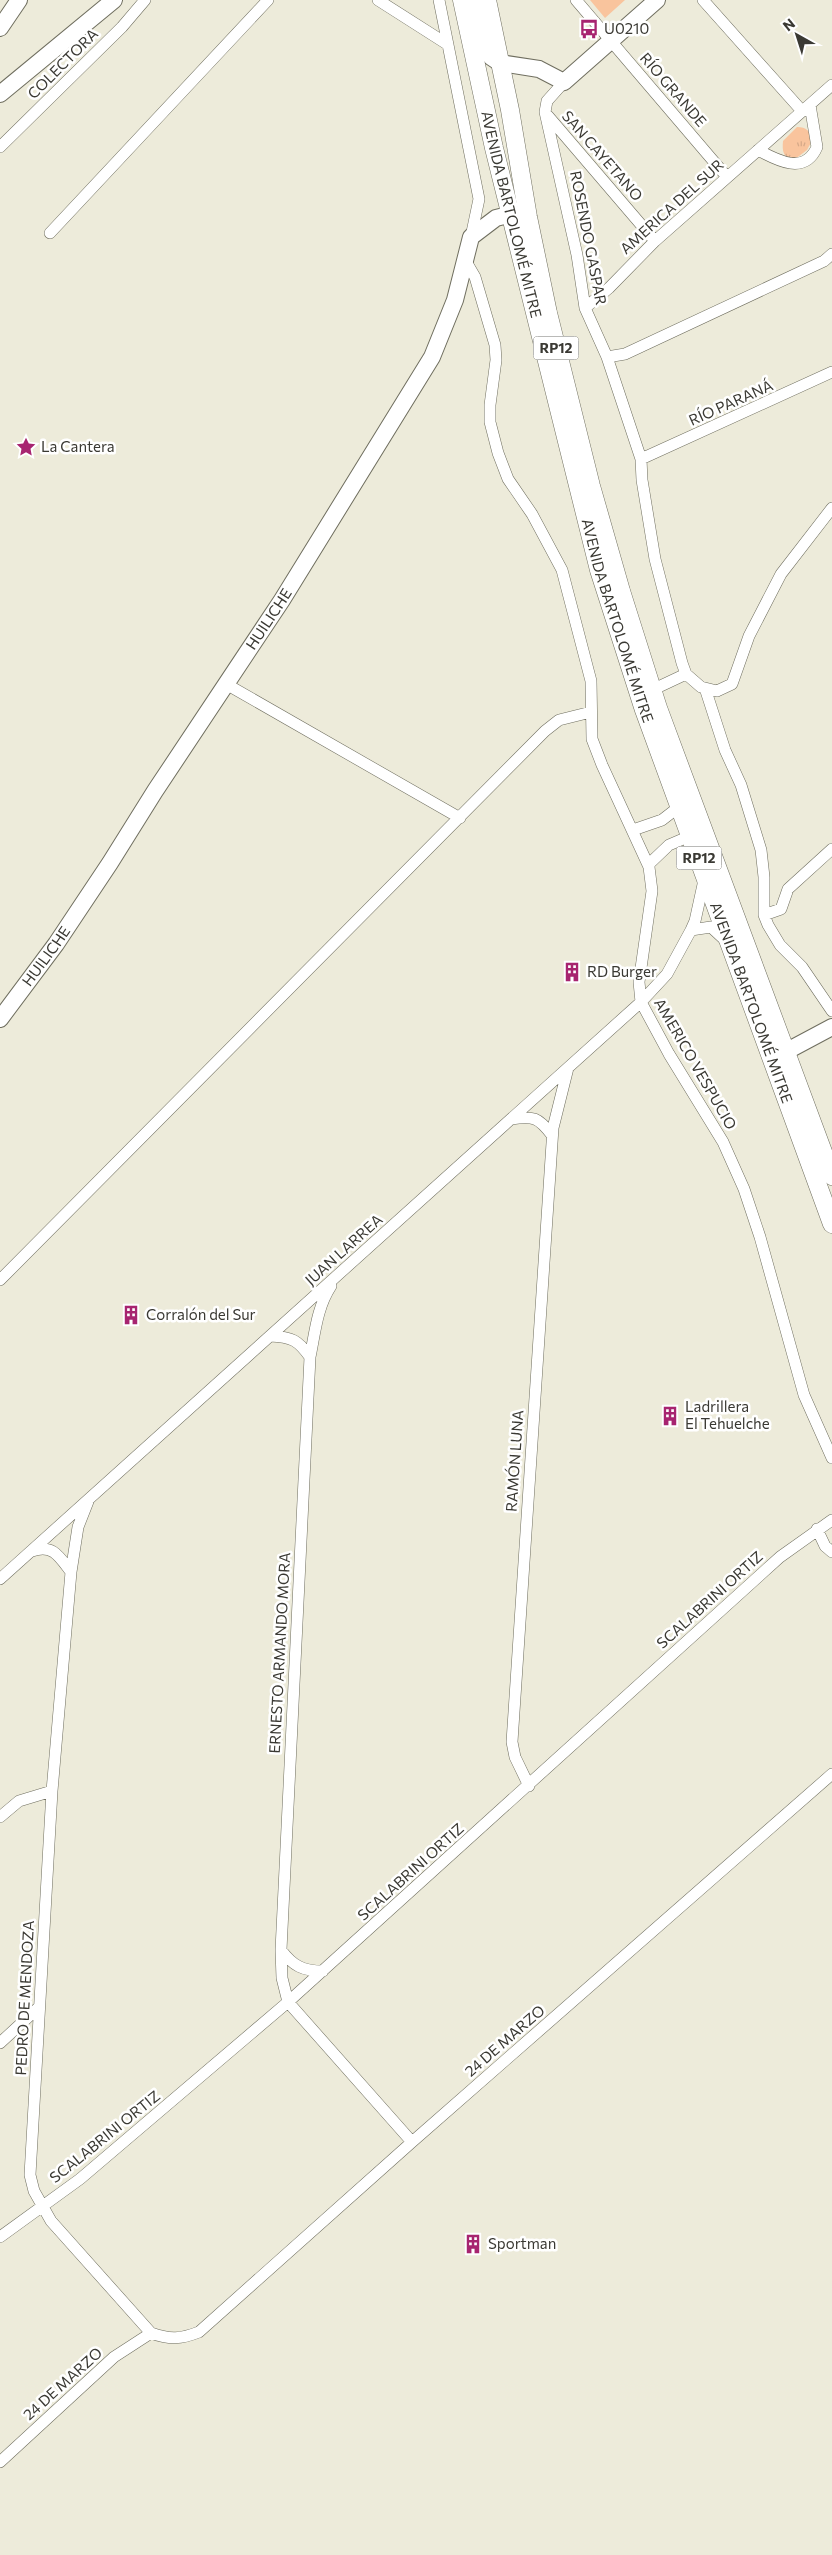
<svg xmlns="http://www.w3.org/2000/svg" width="832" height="2555" font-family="Commissioner,sans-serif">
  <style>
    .park { fill: url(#park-tufts) }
    .pitch { fill: #f9c49d }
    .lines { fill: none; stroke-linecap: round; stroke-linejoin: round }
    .street-casing { stroke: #6f6e5f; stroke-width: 12 }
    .secondary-casing { stroke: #6f6e5f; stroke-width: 18 }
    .primary-casing { stroke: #6f6e5f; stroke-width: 19 }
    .street { stroke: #fff; stroke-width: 11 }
    .secondary { stroke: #fff; stroke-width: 16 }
    .primary { stroke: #fff; stroke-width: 18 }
    .labels { text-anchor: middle; stroke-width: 5; stroke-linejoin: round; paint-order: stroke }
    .shield { fill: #fff; stroke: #757470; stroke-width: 1 }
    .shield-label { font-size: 14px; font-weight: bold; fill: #3a3933 }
    .poi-label { font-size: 15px; fill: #3a3933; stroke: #fff; text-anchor: start }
    .street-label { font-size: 15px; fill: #3a3933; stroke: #fff }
  </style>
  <defs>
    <pattern id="park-tufts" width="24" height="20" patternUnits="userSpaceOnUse" patternTransform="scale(1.25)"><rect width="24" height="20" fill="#f9c49d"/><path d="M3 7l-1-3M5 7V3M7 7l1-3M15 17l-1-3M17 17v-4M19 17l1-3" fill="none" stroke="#d6a988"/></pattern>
  </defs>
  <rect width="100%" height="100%" fill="#edebda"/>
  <!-- park -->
  <path class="park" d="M797,127c10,0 12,4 16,12l-6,11 -13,10c-11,-2 -12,-9 -11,-19z"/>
  <!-- pitch -->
  <path class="pitch" d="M590,0h35l-20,18z"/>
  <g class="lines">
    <defs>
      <path id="street" d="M378,0l69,44
        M439,0l40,199 -8,38
        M576,0l151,177
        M703,0l99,111
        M564,82l-17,19 -2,11 32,143 8,53 22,49 34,102 1,21 13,79 27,104 4,11 15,13 16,4 15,-7 17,-48 32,-62 51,-66
        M548,116l107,125
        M0,147l122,-120 23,-27
        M758,150c20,11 47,25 59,-3l-7,-42
        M50,233l218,-233
        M464,258l11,19 20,68 1,15 -6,45v17l8,31 10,26 24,35 30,56 29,111 1,58 10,26 47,102 3,24 -13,91 2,20 28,52 54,88 21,47 16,48 44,158 28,63
        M585,308l24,-20 46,-47 177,-156
        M607,357l18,-3 199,-93 8,-7
        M641,459l191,-87
        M226,684l234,134
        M705,688l20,62 16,35 20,65 3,27v38l4,10 12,20 22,22 30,44
        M652,690l34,-16
        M633,830l29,-10 18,-14
        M648,865l21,-20 21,-9
        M704,880l-9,41 -4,9 20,-3 14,13
        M764,915l17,-6 7,-20 44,-40
        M511,1119c23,-3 27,-2 41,16
        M0,1280l545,-549 14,-11 32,-8
        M331,1286c-14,21 -16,47 -21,71l-29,593 1,28 6,24 124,140
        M270,1336c22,1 28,4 40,21
        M89,1499l-11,28 -7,45 -19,219 -22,384 4,16 17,30 100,112c19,7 30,6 48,-1l213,-190 420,-368
        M817,1529l8,17 7,6
        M32,1551c21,-7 27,5 39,21
        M0,1579l641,-577 26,-28 24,-44
        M529,1786l-14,-29 -3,-15 41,-614 15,-60
        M0,1817l19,-16 33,-10
        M281,1950c12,16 22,21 42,21
        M0,2043l39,-36
        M0,2237l80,-58 208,-177 492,-445 52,-37
        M0,2462l114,-105 37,-24"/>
      <g id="secondary">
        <path d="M471,0l12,46 8,11 9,6 39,6 25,13 93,-82"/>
        <path d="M0,28l19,-28"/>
        <path d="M0,94l114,-94"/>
        <path id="s1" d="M0,1019l56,-75 54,-81 45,-72 127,-191 150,-243 23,-57 16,-63 25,-19 16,-4"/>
        <path d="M787,1051l45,-24"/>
      </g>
      <g id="primary">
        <path id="s2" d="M462,0l32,148 105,422 45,140 188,514"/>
        <path d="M487,0l23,110 18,107 20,96 43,173 30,105 37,117 174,468"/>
      </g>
    </defs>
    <!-- street casing -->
    <use href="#street" class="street-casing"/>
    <!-- secondary casing -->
    <use href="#secondary" class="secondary-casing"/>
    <!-- primary casing -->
    <use href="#primary" class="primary-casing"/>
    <!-- street -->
    <use href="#street" class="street"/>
    <!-- secondary -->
    <use href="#secondary" class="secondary"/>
    <!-- primary -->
    <use href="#primary" class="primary"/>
  </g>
  <!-- icons -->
  <defs>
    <symbol id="bus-bare" viewBox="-9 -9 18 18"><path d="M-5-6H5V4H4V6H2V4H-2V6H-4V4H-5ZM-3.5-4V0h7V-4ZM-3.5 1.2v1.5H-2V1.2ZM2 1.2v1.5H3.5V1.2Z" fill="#a72470" stroke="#fff" stroke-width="2.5" paint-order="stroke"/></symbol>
    <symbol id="sight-bare" viewBox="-9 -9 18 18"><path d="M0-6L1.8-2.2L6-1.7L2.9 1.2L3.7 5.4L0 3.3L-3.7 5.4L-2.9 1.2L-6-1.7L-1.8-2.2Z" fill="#a72470" stroke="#fff" stroke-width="2.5" paint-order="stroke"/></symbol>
    <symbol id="building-bare" viewBox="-9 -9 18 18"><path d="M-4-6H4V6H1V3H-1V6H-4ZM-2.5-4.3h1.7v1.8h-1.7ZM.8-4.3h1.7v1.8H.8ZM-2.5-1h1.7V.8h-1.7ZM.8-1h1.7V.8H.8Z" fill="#a72470" stroke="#fff" stroke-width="2.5" paint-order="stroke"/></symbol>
  </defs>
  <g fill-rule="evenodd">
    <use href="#bus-bare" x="575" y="15" width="28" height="28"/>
    <use href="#sight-bare" x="12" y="433" width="28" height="28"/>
    <use href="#building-bare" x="558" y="958" width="28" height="28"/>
    <use href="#building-bare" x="117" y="1301" width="28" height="28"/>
    <use href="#building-bare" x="656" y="1402" width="28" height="28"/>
    <use href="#building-bare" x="459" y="2230" width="28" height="28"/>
  </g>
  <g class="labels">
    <!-- shield labels -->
    <g class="shield">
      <rect x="533.5" y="336.5" width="45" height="23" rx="4"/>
      <rect x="676.5" y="846.5" width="45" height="23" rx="4"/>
    </g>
    <g class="shield-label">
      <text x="556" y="353">RP12</text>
      <text x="699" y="863">RP12</text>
    </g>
    <!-- poi labels -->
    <g class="poi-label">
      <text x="604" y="34">U0210</text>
      <text x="41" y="452">La Cantera</text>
      <text x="587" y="977">RD Burger</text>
      <text x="146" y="1320">Corralón del Sur</text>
      <text x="685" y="1412">Ladrillera<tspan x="685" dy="17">El Tehuelche</tspan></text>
      <text x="488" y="2249">Sportman</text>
    </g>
    <!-- street labels -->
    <g class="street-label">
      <text transform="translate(63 64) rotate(-45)" y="5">COLECTORA</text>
      <text transform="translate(673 90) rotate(49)" y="5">RÍO GRANDE</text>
      <text transform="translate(602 156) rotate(49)" y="5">SAN CAYETANO</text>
      <text transform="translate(672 207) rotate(-42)" y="5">AMERICA DEL SUR</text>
      <text dy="5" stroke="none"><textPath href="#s2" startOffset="220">AVENIDA BARTOLOMÉ MITRE</textPath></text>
      <text transform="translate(588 238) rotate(79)" y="5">ROSENDO GASPAR</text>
      <text transform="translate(731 403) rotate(-24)" y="5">RÍO PARANÁ</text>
      <text dy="5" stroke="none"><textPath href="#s1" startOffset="482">HUILICHE</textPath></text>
      <text dy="5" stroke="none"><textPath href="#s2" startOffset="640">AVENIDA BARTOLOMÉ MITRE</textPath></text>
      <text dy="5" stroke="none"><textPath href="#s1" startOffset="78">HUILICHE</textPath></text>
      <text dy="5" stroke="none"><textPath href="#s2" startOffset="1045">AVENIDA BARTOLOMÉ MITRE</textPath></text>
      <text transform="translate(695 1064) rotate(60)" y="5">AMERICO VESPUCIO</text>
      <text transform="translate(344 1250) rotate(-42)" y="5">JUAN LARREA</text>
      <text transform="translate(515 1461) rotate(-86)" y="5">RAMÓN LUNA</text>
      <text transform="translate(710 1600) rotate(-42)" y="5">SCALABRINI ORTIZ</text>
      <text transform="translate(280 1653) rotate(-87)" y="5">ERNESTO ARMANDO MORA</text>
      <text transform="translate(411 1872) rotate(-42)" y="5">SCALABRINI ORTIZ</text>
      <text transform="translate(25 1998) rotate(-87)" y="5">PEDRO DE MENDOZA</text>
      <text transform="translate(505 2041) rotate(-41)" y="5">24 DE MARZO</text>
      <text transform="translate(105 2137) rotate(-39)" y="5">SCALABRINI ORTIZ</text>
      <text transform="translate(63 2384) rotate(-42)" y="5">24 DE MARZO</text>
    </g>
  </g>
  <!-- north arrow -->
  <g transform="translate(797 35) rotate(321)" stroke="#ffffff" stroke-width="4" paint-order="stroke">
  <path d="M0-4L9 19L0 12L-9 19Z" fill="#3a3933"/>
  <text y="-8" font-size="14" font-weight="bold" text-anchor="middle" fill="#3a3933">N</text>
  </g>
</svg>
